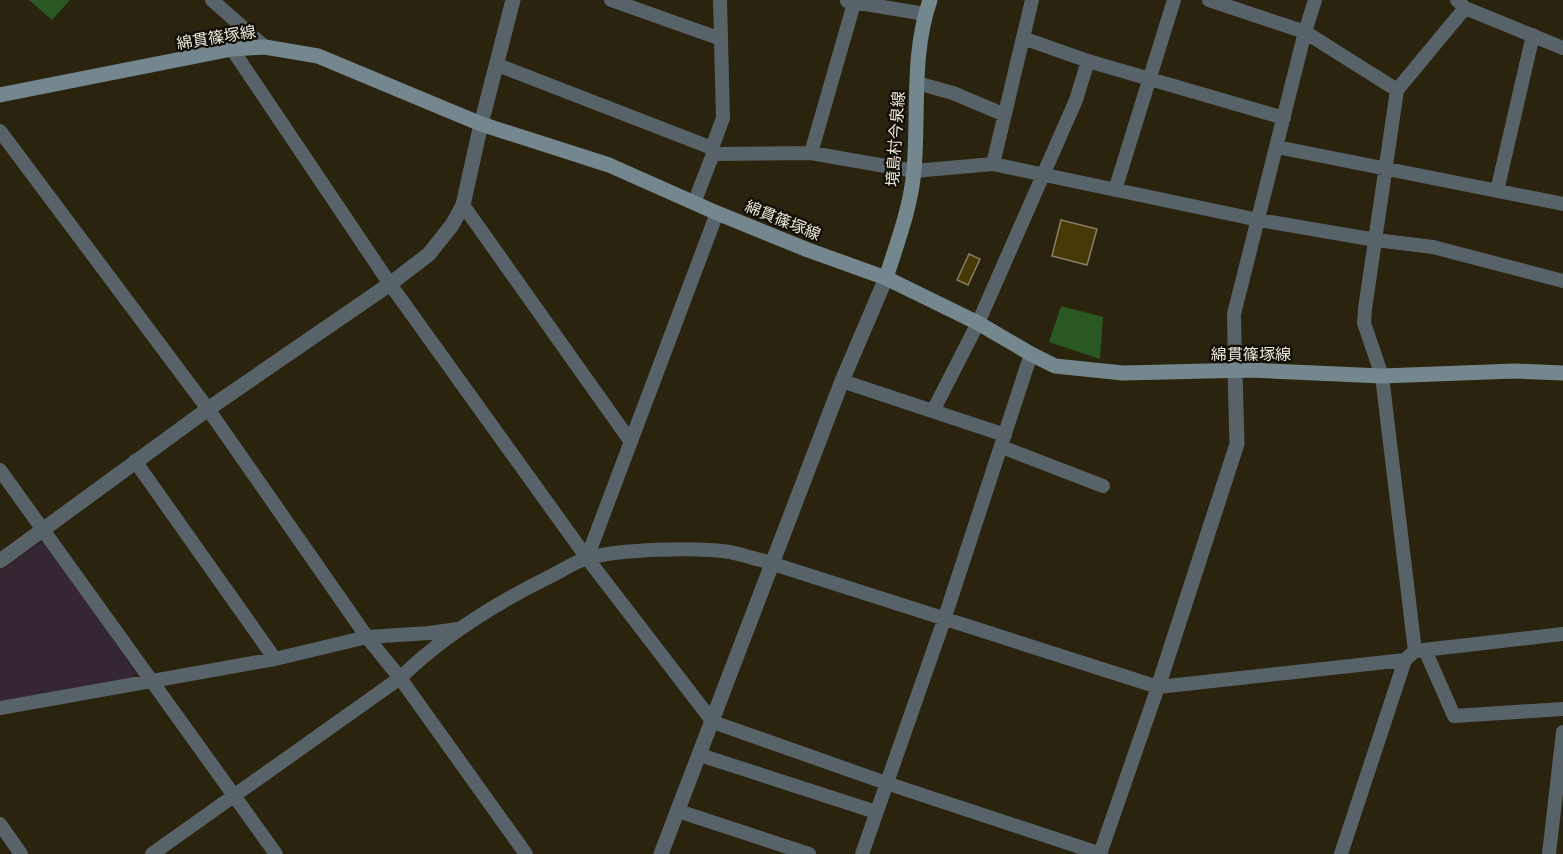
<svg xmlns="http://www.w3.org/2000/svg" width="1563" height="854" font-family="'Source Serif 4','Noto Sans JP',serif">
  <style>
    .education { fill: #342632 }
    .green { fill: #295821 }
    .building { fill: #473905; stroke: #867e65; stroke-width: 1.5 }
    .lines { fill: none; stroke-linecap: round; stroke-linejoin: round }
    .minor { stroke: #576368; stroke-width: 14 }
    .tertiary { stroke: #576368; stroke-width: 15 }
    .secondary { stroke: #74878f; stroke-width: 15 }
    .labels { text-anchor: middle; stroke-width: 4.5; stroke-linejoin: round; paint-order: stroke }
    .street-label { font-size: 16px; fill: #eee9dc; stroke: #100d05 }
  </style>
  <rect width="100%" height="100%" fill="#2a230d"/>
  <!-- education -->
  <path class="education" d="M40,542l6,2 90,129 -4,5 -132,25v-132z"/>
  <!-- green -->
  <path class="green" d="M29,0h41l-18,20z
    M1061,306l42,11 -3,42 -51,-17z"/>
  <!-- building -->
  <path class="building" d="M1061,220l36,9 -10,36 -35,-9z
    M969,254l11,5 -12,26 -11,-5z"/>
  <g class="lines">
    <!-- minor -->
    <path class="minor" d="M212,0l53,47
      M611,0l110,39
      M1209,0l96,32 92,58 -32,219 -1,14 18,53 33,275
      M1457,0l8,8 98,40
      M847,1l78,13
      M1023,38l65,23 196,57
      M232,49l158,235 197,274 126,164 173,61 215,71
      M500,66l212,82
      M917,83l36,10 52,22
      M1397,90l68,-82
      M0,131l208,278 159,228 33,41 126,176
      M1277,147l286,57
      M811,153l44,-153
      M713,154l98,-1 103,18 79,-7 266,56 117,20 57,7 130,34
      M993,164l39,-164
      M1115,190l59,-190
      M1497,191l36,-156
      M694,203l19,-49 -1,-6 11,-30 -3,-118
      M463,205l168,237
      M1235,372l-1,-58 71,-282 10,-32
      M842,381l163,54
      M933,411l45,-88 98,-223 12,-39
      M1002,447l101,39
      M135,461l140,198
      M0,470l276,384
      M587,558l130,-345
      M1425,650l29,66 109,-7
      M0,708l275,-49 92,-22 62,-4 29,-4
      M700,755l176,57
      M678,811l131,43
      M0,824l21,30
      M152,854l248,-176c44,-43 96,-75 151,-102 12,-6 25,-15 37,-18 33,-9 108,-11 142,-6 11,2 21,6 31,8l397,127 247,-27
      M862,854l82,-234 87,-266
      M1100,854l58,-167
      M1341,854l64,-194 10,-9 148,-17
      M1549,854l14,-122"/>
    <!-- tertiary -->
    <path class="tertiary" d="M0,561l208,-152 182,-125 39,-30 23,-29 11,-20 18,-81 32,-124
      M1158,687l79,-243 -2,-72
      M661,854l181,-473 44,-103"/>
    <!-- secondary -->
    <path class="secondary" d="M0,95l232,-46 33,-2 53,9 163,68 128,41 108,48 91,37 78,28 92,45 53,31 24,12 68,7 127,-3 132,6 133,-5 48,2
      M886,278c11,-35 25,-71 28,-108 5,-57 -3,-115 16,-170"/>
  </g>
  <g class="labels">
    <!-- street labels -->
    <g class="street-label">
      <text transform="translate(216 37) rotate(-9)" y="6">綿貫篠塚線</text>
      <text transform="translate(895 139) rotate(-86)" y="6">境島村今泉線</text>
      <text transform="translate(783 220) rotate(22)" y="6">綿貫篠塚線</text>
      <text x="1251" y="360">綿貫篠塚線</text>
    </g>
  </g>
</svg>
